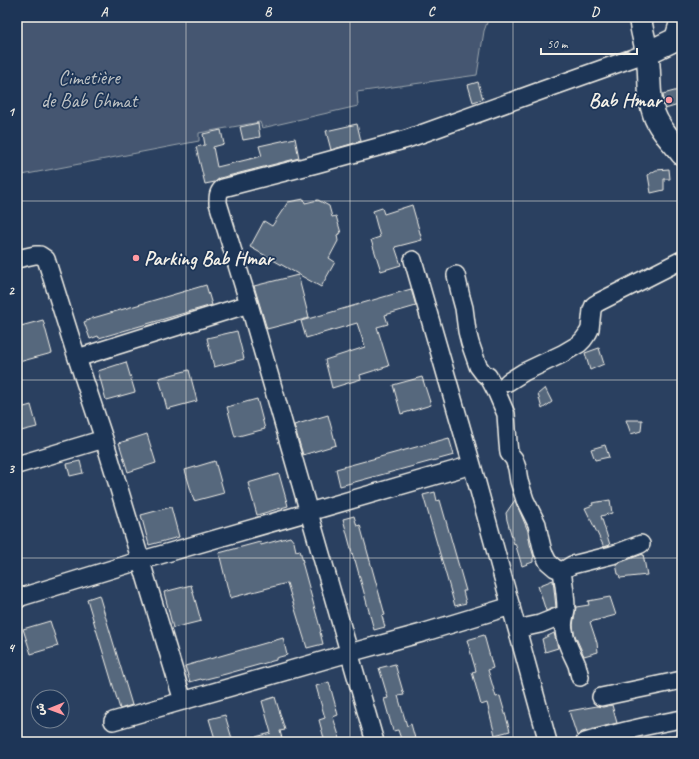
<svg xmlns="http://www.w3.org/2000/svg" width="699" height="759" font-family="Caveat,'Playpen Sans Arabic',sans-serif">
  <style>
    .green { fill: #445771; stroke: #9ca4ac }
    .building { fill: #56677d; stroke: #f4f1e8 }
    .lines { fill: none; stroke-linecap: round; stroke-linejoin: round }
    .minor-casing { stroke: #f4f1e8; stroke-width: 20 }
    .major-casing { stroke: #f4f1e8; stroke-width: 25 }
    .minor { stroke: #1d3557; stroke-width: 17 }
    .major { stroke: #1d3557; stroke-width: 22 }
    .grid { fill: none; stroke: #f4f1e8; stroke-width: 1; stroke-opacity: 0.55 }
    .poi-dot { fill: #ff9aa2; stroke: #1d3557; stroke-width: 1.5 }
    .labels { text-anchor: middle; stroke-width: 3.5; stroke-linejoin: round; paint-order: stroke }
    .park-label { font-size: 20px; fill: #bfc3c4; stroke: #1d3557 }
    .poi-label { font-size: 20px; font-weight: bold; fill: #f4f1e8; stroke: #1d3557; text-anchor: end }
    .neatline { fill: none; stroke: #f4f1e8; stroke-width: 1.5 }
    .grid-label { font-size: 13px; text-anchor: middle; font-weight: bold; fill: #f4f1e8 }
  </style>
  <rect width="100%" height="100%" fill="#2a4060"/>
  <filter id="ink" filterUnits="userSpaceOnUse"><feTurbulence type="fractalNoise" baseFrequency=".025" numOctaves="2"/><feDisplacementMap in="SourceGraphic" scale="8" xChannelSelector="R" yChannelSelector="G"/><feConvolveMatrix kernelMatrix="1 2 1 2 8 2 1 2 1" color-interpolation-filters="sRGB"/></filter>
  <g filter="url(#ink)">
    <!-- green -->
    <path class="green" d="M17,17h472l-5,14 -7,44 -120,17 1,14 -96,22 -2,-6 -61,11v8l-182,35z
      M682,733v9h-38z"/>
    <!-- building -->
    <path class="building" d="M478,82l5,17 -10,3 -5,-17z
      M682,89v15l-17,5 -2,-15z
      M258,123l2,14 -17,3 -3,-13z
      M357,124l4,17 -30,9 -5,-19z
      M221,130l3,14 -11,3 4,20 45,-11 -3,-10 36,-8 4,20 -79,20 -5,4 -10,2 -9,-37 9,-2 -2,-11z
      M669,169l1,10h-6v11l-13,3 -3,-18 8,-5z
      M304,199l1,4 13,-3 11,6 3,11 4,-1 5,17 -4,2 1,6 -9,17 6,4 -14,25 -71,-40 14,-26 8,5 16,-24z
      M412,205l10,35 -27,7 6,18 -20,6 -10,-31 9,-3 -7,-26 9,-3 2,6z
      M298,275l11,43 -42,11 -13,-43z
      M206,285l6,20 -113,33 -1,-2 -8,3 -6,-17 9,-4z
      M411,289l5,17 -31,9 3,9 -11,3 12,39 -29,9 1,4 -29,9 -7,-28 40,-13 -8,-24 -51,15 -5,-17z
      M43,320l9,33 -33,9 -2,-9v-26z
      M237,331l7,28 -30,8 -7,-29z
      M599,348l5,16 -14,6 -5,-17z
      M126,362l9,30 -29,8 -8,-29z
      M189,370l8,31 -30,8 -8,-31z
      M422,377l9,28 -30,9 -8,-29z
      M545,388l7,14 -10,7 -4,-15z
      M257,399l8,30 -30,8 -8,-30z
      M31,405l6,22 -20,5v-23z
      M328,415l8,30 -33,10 -9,-30z
      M626,420h16l-1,11 -10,3z
      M147,434l9,29 -28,9 -9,-29z
      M449,438l5,17 -114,31 -4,-17z
      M605,445l4,12 -14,3 -4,-11z
      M80,461l3,12 -13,3 -3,-12z
      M215,461l9,32 -30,8 -9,-31z
      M279,474l9,32 -31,9 -9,-32z
      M435,492l2,9 3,-1 26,91h-3l3,12 -11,3 -32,-111z
      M515,500l13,31 2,13 4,13 -1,1v4l-11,4 -7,-23 -1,1 -7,-24 -1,-7z
      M610,500l2,13 -11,3 9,29 -6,2 -19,-39 8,-3 -1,-2z
      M171,507l8,30 -30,8 -8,-30z
      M354,516l3,10 3,-1 25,90 -3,1 3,11 -11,3 -11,-41 -8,-29h-1l-11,-41z
      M290,537l4,5 2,9 4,-1 3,12h-1l19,69 -1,1 3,12 -16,4 -20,-65 -57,15 -11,-45 41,-11 1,3z
      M643,554l4,21 -27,3 -1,-4h-1l-2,-10z
      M553,580l3,27 -10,4 -8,-25z
      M191,585l10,36 -28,7 -9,-36z
      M99,595l33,110 -12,4 -33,-110z
      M610,597l6,18 -26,7 7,21 1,9 -14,4 -7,-16 -3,-7 -1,-8 3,-18 13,-2 -1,-4z
      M50,621l8,25 -27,8 -8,-25z
      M554,633l4,15 -13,4 -3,-13z
      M484,635l9,33 -5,2 8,27 4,-1 10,35 -15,4 -8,-32 -6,2 -9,-33 4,-1 -9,-31z
      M283,638l4,17 -11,3v2l-50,14 -24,6 -1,-1 -11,3 -5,-16z
      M395,664l9,31 -6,1 9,30 4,-2 5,18h-14l-4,-12 -5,1 -9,-32 4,-1 -9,-30z
      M329,682l9,33 -5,2 8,25h-16l-6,-22 6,-2 -9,-32z
      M275,697l10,33 -5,1 3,11h-35v-3l23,-6 -9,-32z
      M612,705l5,18 -35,9 -5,4 -8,-25 28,-5 6,1z
      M225,715l8,27h-17l-7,-23z"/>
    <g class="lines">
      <defs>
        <path id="minor" d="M17,259l18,-4h5l6,4 31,99
          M413,260l59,205 76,277
          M456,275l5,22 3,11 3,23 3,12 8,23 6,8 4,2 9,17 9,21 2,29 1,10 5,6 3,9 2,13 6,19 12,24 2,11 4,17 5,10 7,6 7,3c2,13 4,25 4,38 -1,7 -4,14 -2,21 1,13 8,23 13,35 1,4 2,8 3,12
          M508,382l16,-10 38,-18 17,-10 4,-4 5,-7 2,-4 2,-19 2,-5 5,-3 83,-42
          M17,465l87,-26
          M562,571l10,-6 40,-10 29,-11
          M17,600l4,-3 23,-7 88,-27 340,-98
          M517,629l23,-5 25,-10
          M601,697l81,-17
          M183,701l-79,-262 -27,-81 172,-54
          M113,721l236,-68 73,-20 89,-27
          M375,742l-126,-438 -31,-101c0,-7 0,-11 5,-15l93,-24 91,-25 136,-49 104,-37
          M585,742c32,-10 64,-17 97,-23"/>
        <path id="major" d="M640,17c1,12 5,24 7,36 4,20 0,42 7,61 5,15 18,27 28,40
          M647,53l29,-14 6,-20"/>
      </defs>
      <!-- minor casing -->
      <use href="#minor" class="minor-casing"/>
      <!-- major casing -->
      <use href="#major" class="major-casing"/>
      <!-- minor -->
      <use href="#minor" class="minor"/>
      <!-- major -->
      <use href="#major" class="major"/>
    </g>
  </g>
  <!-- grid -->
  <path class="grid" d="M186,17v725M350,17v725M513,17v725M17,201h665M17,380h665M17,558h665"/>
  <!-- markers -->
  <g class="poi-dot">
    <circle cx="669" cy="100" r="4"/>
    <circle cx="136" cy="258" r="4"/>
  </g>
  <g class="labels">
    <!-- park labels -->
    <g class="park-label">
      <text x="89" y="84">Cimetière<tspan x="89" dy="23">de Bab Ghmat</tspan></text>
    </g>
    <!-- poi labels -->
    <g class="poi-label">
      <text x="661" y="107">Bab Hmar</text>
      <text x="144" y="265" text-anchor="start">Parking Bab Hmar</text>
    </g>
  </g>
  <!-- margin -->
  <rect width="699" height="759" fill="none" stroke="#1d3557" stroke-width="44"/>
  <!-- north arrow -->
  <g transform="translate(50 709) rotate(269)"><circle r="19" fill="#1d3557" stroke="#738091"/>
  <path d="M0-3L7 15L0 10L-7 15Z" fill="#ff9aa2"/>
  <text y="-6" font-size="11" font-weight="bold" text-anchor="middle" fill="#f4f1e8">ش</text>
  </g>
  <!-- scale -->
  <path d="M541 48v6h96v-6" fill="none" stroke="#f4f1e8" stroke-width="2"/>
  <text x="547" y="48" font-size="12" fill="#f4f1e8" stroke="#1d3557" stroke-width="3" paint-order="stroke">50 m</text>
  <rect x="22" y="22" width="655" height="715" class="neatline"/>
  <g class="grid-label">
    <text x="104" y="16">A</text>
    <text x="268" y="16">B</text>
    <text x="431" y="16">C</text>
    <text x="595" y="16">D</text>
    <text x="11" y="116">1</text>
    <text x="11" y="295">2</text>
    <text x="11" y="473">3</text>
    <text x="11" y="652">4</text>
  </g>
</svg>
